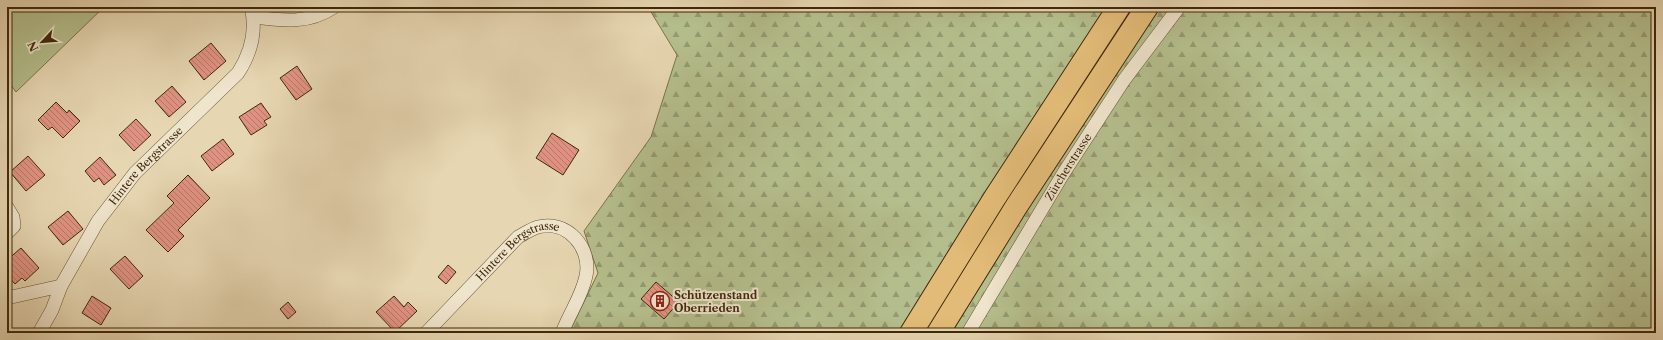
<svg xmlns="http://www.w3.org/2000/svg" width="1663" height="340" font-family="'Libre Caslon Text',serif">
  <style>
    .grass { fill: #b4be8c; stroke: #7a744c }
    .forest { fill: url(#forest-firs); stroke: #7a744c }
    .building { fill: url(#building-back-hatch); stroke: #3f290b }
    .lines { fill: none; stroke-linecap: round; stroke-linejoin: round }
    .minor-casing { stroke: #695434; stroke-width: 14 }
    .motorway-casing { stroke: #3f290b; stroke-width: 24 }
    .minor { stroke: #efe4cc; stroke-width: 13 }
    .motorway { stroke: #e3bb78; stroke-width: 22 }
    .labels { text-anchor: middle; stroke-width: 4; stroke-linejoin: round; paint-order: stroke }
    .street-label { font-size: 11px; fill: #3f290b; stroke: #efe4cc }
    .poi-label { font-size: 11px; font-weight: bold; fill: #3f290b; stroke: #efe4cc; text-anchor: start }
  </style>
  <defs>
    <pattern id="forest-firs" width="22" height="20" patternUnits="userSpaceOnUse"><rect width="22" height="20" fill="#b4be8c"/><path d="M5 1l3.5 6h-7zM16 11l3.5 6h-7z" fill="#949a71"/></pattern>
    <pattern id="building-back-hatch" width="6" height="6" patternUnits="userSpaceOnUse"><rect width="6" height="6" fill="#e09282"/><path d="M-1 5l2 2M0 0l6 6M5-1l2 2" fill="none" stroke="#b77769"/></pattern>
  </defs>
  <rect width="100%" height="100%" fill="#e6d6b1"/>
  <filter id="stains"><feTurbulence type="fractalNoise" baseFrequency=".005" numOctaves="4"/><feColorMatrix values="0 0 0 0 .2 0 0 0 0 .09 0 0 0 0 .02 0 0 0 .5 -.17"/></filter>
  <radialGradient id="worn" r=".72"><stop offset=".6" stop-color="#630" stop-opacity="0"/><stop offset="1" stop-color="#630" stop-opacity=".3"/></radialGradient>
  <!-- grass -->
  <path class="grass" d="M7,7h97l-88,85 -9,-12z"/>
  <!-- forest -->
  <path class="forest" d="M648,7h1008v326h-1087l29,-60 -14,-42 67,-94 26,-82z"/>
  <!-- building -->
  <path class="building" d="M211,43l15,18 -22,19 -15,-19z
    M297,66l15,23 -16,11 -16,-22z
    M172,86l14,16 -17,15 -14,-16z
    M56,102l11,11 2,-3 11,11 -17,17 -11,-11 -4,3 -10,-10z
    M261,103l10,14 -7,4 3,4 -16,10 -12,-18z
    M136,119l15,16 -17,16 -15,-16z
    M552,133l27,17 -16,25 -27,-17z
    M223,139l11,15 -22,17 -11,-15z
    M28,156l17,19 -19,16 -16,-19z
    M100,157l16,18 -12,10 -5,-7 -5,4 -9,-11z
    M188,175l22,23 -32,32 6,6 -16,16 -22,-22 28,-27 -7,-7z
    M68,211l15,18 -20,16 -15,-18z
    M21,248l18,20 -14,13 -3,-3 -7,6 -8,-9v-15z
    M125,256l18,20 -14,13 -19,-20z
    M448,265l8,7 -10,12 -8,-7z
    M656,282l23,20 -15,17 -23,-20z
    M92,296l19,12 -10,17 -19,-12z
    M394,296l10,11 4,-5 9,9 -22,21 -19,-20z
    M288,302l8,10 -8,7 -8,-10z"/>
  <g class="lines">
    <defs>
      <g id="minor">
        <path d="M254,17c29,4 55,7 80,-10"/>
        <path d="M7,207l6,10 1,9 -7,7"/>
        <path d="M7,298l54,-12"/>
        <path id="s1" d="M39,333l13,-23 9,-24 37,-65 37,-48 103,-100c13,-20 19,-42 13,-66"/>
        <path id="s2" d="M426,333l92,-96c6,-3 13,-8 20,-10 29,-8 54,21 48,49 -4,20 -17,38 -24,57"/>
        <path id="s3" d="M968,333l95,-159 61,-94 55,-73"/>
      </g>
      <path id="motorway" d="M911,333l83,-134 125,-192
        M938,333l78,-126 131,-200"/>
    </defs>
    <!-- minor casing -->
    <use href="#minor" class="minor-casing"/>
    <!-- motorway casing -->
    <use href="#motorway" class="motorway-casing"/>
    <!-- minor -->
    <use href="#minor" class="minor"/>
    <!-- motorway -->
    <use href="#motorway" class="motorway"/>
  </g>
  <!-- icons -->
  <defs>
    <symbol id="building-ring" viewBox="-11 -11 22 22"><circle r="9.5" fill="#efe4cc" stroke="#8f2418" stroke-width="1.5"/><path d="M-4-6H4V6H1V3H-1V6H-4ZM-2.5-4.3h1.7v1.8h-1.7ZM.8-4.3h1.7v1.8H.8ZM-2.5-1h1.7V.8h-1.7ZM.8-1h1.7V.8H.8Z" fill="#8f2418"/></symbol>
  </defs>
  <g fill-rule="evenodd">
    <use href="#building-ring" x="649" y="290" width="22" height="22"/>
  </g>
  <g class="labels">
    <!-- street labels -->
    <g class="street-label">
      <text dy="4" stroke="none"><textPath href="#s1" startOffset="200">Hintere Bergstrasse</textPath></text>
      <text dy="4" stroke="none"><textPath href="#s3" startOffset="194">Zürcherstrasse</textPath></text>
      <text dy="4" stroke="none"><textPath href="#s2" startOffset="126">Hintere Bergstrasse</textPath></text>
    </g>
    <!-- poi labels -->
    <g class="poi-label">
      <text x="674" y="299">Schützenstand<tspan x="674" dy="13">Oberrieden</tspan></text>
    </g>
  </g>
  <!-- margin -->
  <rect width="1663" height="340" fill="none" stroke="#e6d6b1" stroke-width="24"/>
  <rect x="8" y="8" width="1647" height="324" fill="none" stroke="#3f290b" stroke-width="2"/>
  <rect x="12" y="12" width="1639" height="316" fill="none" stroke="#3f290b"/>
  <!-- north arrow -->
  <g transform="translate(42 42) rotate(244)" stroke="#efe4cc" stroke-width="3" paint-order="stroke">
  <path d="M0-3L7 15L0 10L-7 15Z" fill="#3f290b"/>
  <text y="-6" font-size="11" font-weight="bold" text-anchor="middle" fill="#3f290b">N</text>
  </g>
  <rect width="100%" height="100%" filter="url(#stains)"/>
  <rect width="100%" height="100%" fill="url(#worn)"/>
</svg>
